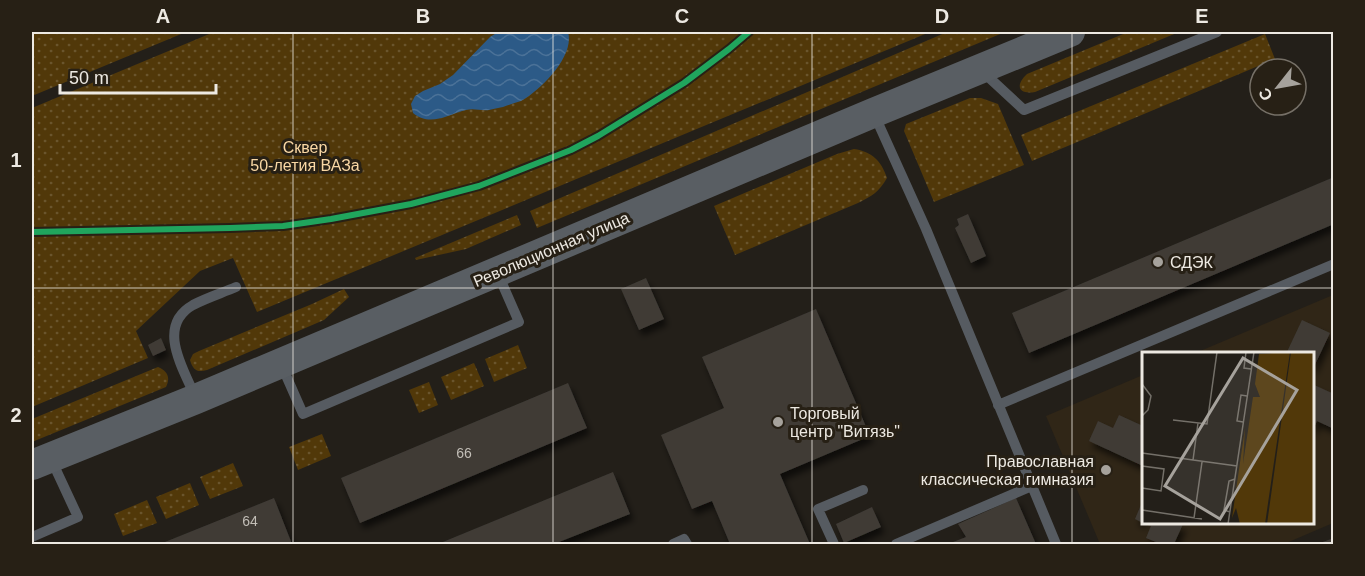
<svg xmlns="http://www.w3.org/2000/svg" width="1365" height="576" font-family="Helvetica,sans-serif">
  <style>
    .built { fill: #302617 }
    .grass { fill: url(#grass-dots) }
    .pitch { fill: #513809 }
    .water { fill: url(#water-waves) }
    .building { fill: #3f3b36; filter: url(#shadow) }
    .lines { fill: none; stroke-linecap: round; stroke-linejoin: round }
    .lane { stroke: #565b61; stroke-width: 10 }
    .secondary { stroke: #595e63; stroke-width: 30 }
    .cycleway-casing { stroke: #272015; stroke-width: 10 }
    .cycleway { stroke: #20a55d; stroke-width: 6 }
    .grid { fill: none; stroke: #ede9e2; stroke-width: 1.5; stroke-opacity: 0.55 }
    .poi-dot { fill: #a6a29c; stroke: #272015; stroke-width: 2 }
    .labels { text-anchor: middle; stroke-width: 6; stroke-linejoin: round; paint-order: stroke }
    .number-label { font-size: 14px; fill: #c2beb7 }
    .park-label { font-size: 16px; fill: #f9d7a4; stroke: #272015 }
    .street-label { font-size: 16px; fill: #ede9e2; stroke: #272015 }
    .poi-label { font-size: 16px; fill: #ede9e2; stroke: #272015; text-anchor: start }
    .inset-road { fill: none; stroke: #747069; stroke-width: 1.5 }
    .view { fill: #a6a29c; fill-opacity: 0.15; stroke: #a6a29c; stroke-width: 3 }
    .inset-edge { fill: none; stroke: #ede9e2; stroke-width: 3 }
    .neatline { fill: none; stroke: #ede9e2; stroke-width: 2 }
    .grid-label { font-size: 20px; text-anchor: middle; font-weight: bold; fill: #ede9e2 }
  </style>
  <defs>
    <pattern id="grass-dots" width="8" height="8" patternUnits="userSpaceOnUse" patternTransform="scale(1.5)"><rect width="8" height="8" fill="#513809"/><path d="M2 2h.1M6 6h.1" fill="none" stroke="#6a552d" stroke-width="1.8" stroke-linecap="round"/></pattern>
    <pattern id="water-waves" width="16" height="10" patternUnits="userSpaceOnUse" patternTransform="scale(1.5)"><rect width="16" height="10" fill="#2c5a87"/><path d="M0 5q4-4 8 0t8 0" fill="none" stroke="#4b7298"/></pattern>
    <filter id="shadow"><feDropShadow dx="3.5" dy="6" stdDeviation="3" flood-color="#0009"/></filter>
  </defs>
  <rect width="100%" height="100%" fill="#231f19"/>
  <!-- built -->
  <path class="built" d="M1333,295v228l-49,21h-184l-54,-128 97,-41v149h169v-170h-119z"/>
  <!-- grass -->
  <path class="grass" d="M32,32h154l-154,64z
    M214,32h716l-673,280 -24,-54 -33,13 -64,60 12,27 -116,49v-299z
    M947,32h58l-468,196 -7,-17z
    M1128,32h51l-144,60c-17,3 -20,-7 -8,-18z
    M1265,34l10,25 -243,102 -11,-26z
    M970,98h11l17,6 26,61 -90,37 -30,-71 2,-7z
    M854,149c18,3 27,11 33,29 -8,14 -15,18 -29,25l-123,52 -21,-49 123,-52z
    M517,215l4,10 -55,24 -50,11 -1,-2z
    M344,289l5,8 -25,23 -117,50c-10,3 -14,0 -17,-10l3,-6 6,-3 113,-47z
    M518,345l9,23 -33,14 -9,-23z
    M474,363l10,23 -33,14 -10,-23z
    M158,367c9,4 13,10 8,20l-134,55v-23z
    M429,382l9,23 -19,8 -10,-23z
    M322,434l9,22 -33,14 -9,-23z
    M233,463l10,23 -33,13 -10,-22z
    M190,483l9,22 -33,14 -10,-22z
    M147,500l10,23 -34,13 -9,-22z"/>
  <!-- pitch -->
  <path class="pitch" d="M677,32h27l-15,13z"/>
  <!-- water -->
  <path class="water" d="M498,32h70c7,24 -27,58 -47,69 -6,2 -13,4 -18,6 -5,1 -10,2 -14,3 -8,1 -15,-2 -23,0 -19,5 -36,17 -53,3l-2,-9 4,-8 8,-5 17,-7 13,-9 37,-38z"/>
  <!-- building -->
  <path class="building" d="M1334,177v47l-305,129 -17,-40z
    M968,214l18,42 -15,7 -16,-35 4,-3 -2,-6z
    M646,278l18,41 -25,11 -18,-41z
    M816,309l54,127 -90,38 30,70h-80l-18,-43 -20,8 -31,-74 63,-27 -22,-51z
    M1302,320l28,13 -18,38v-17h-26z
    M161,338l5,12 -13,6 -5,-11z
    M568,383l19,45 -227,95 -19,-45z
    M1312,384l22,10v35l-17,-8 -5,11z
    M1119,415l24,11v40l-54,-25 9,-20 15,7z
    M613,472l17,42 -76,30h-116z
    M274,498l18,46h-132z
    M1016,498l20,46h-88l18,-7 -8,-13z
    M1143,500v23l-8,-4z
    M872,507l9,20 -37,16 -8,-19z
    M1145,524h38l-9,20h-13l-15,-6 5,-12z
    M1334,538v6h-17z"/>
  <g class="lines">
    <!-- lane -->
    <path class="lane" d="M983,72l41,38 193,-78
      M874,114l52,115 130,315
      M281,364l22,50 216,-92 -21,-48
      M195,396c-12,-28 -39,-70 -2,-91 13,-7 29,-12 43,-18
      M998,405l336,-141
      M32,537l46,-20 -27,-58
      M673,544l11,-5 3,5
      M834,544l-16,-35 45,-19
      M896,544l136,-58"/>
    <!-- secondary -->
    <path class="secondary" d="M32,465l164,-66 677,-286 197,-81"/>
    <defs>
      <path id="cycleway" d="M32,232l198,-4 53,-2 48,-7 80,-15 68,-18 92,-36 27,-14 86,-53 45,-34 20,-17"/>
    </defs>
    <!-- cycleway casing -->
    <use href="#cycleway" class="cycleway-casing"/>
    <!-- cycleway -->
    <use href="#cycleway" class="cycleway"/>
  </g>
  <!-- grid -->
  <path class="grid" d="M293,32v512M553,32v512M812,32v512M1072,32v512M32,288h1302"/>
  <!-- markers -->
  <g class="poi-dot">
    <circle cx="1158" cy="262" r="6"/>
    <circle cx="778" cy="422" r="6"/>
    <circle cx="1106" cy="470" r="6"/>
  </g>
  <g class="labels">
    <!-- number labels -->
    <g class="number-label">
      <text x="464" y="458">66</text>
      <text x="250" y="526">64</text>
    </g>
    <!-- park labels -->
    <g class="park-label">
      <text x="305" y="153">Сквер<tspan x="305" dy="18">50-летия ВАЗа</tspan></text>
    </g>
    <!-- street labels -->
    <g class="street-label">
      <text transform="translate(551 249) rotate(-23)" y="6">Революционная улица</text>
    </g>
    <!-- poi labels -->
    <g class="poi-label">
      <text x="1170" y="268">СДЭК</text>
      <text x="790" y="419">Торговый<tspan x="790" dy="18">центр "Витязь"</tspan></text>
      <text x="1094" y="467" text-anchor="end">Православная<tspan x="1094" dy="18">классическая гимназия</tspan></text>
    </g>
  </g>
  <!-- overview -->
  <g transform="translate(1142 352)">
    <rect width="172" height="172" fill="#231f19"/>
    <path d="M148,0l-25,172h-25l-4,-16 -4,10 13,-90 -2,36 10,-67h7l-5,-13 4,-30zM149,0h23v172h-47z" fill="#513809"/>
    <path class="inset-road" d="M104,0l-2,16 7,1M0,32l9,12 -3,14 -6,6M31,68l34,4 10,-72M101,70l-6,-1 4,-26 6,1M0,101l95,13M51,108l5,-37M0,114l22,3 -3,22 -19,-3M0,158l60,9M88,160l-6,-2 5,-29 6,-2M52,166l8,-56M86,172l26,-172"/>
    <path class="view" d="M101,6l54,32 -77,129 -55,-33z"/>
    <rect width="172" height="172" class="inset-edge"/>
  </g>
  <!-- border -->
  <rect width="1365" height="576" fill="none" stroke="#272015" stroke-width="66"/>
  <!-- north arrow -->
  <g transform="translate(1278 87) rotate(239)"><circle r="28" fill="#272015" stroke="#767067" stroke-width="1.5"/>
  <path d="M0-4.5L10 22L0 15L-10 22Z" fill="#a6a29c"/>
  <text y="-9" font-size="16" font-weight="bold" text-anchor="middle" fill="#ede9e2">С</text>
  </g>
  <!-- scale -->
  <path d="M60 84v9h156v-9" fill="none" stroke="#ede9e2" stroke-width="3"/>
  <text x="69" y="84" font-size="18" fill="#ede9e2" stroke="#272015" stroke-width="4.5" paint-order="stroke">50 m</text>
  <rect x="33" y="33" width="1299" height="510" class="neatline"/>
  <g class="grid-label">
    <text x="163" y="23">A</text>
    <text x="423" y="23">B</text>
    <text x="682" y="23">C</text>
    <text x="942" y="23">D</text>
    <text x="1202" y="23">E</text>
    <text x="16" y="167">1</text>
    <text x="16" y="422">2</text>
  </g>
</svg>
